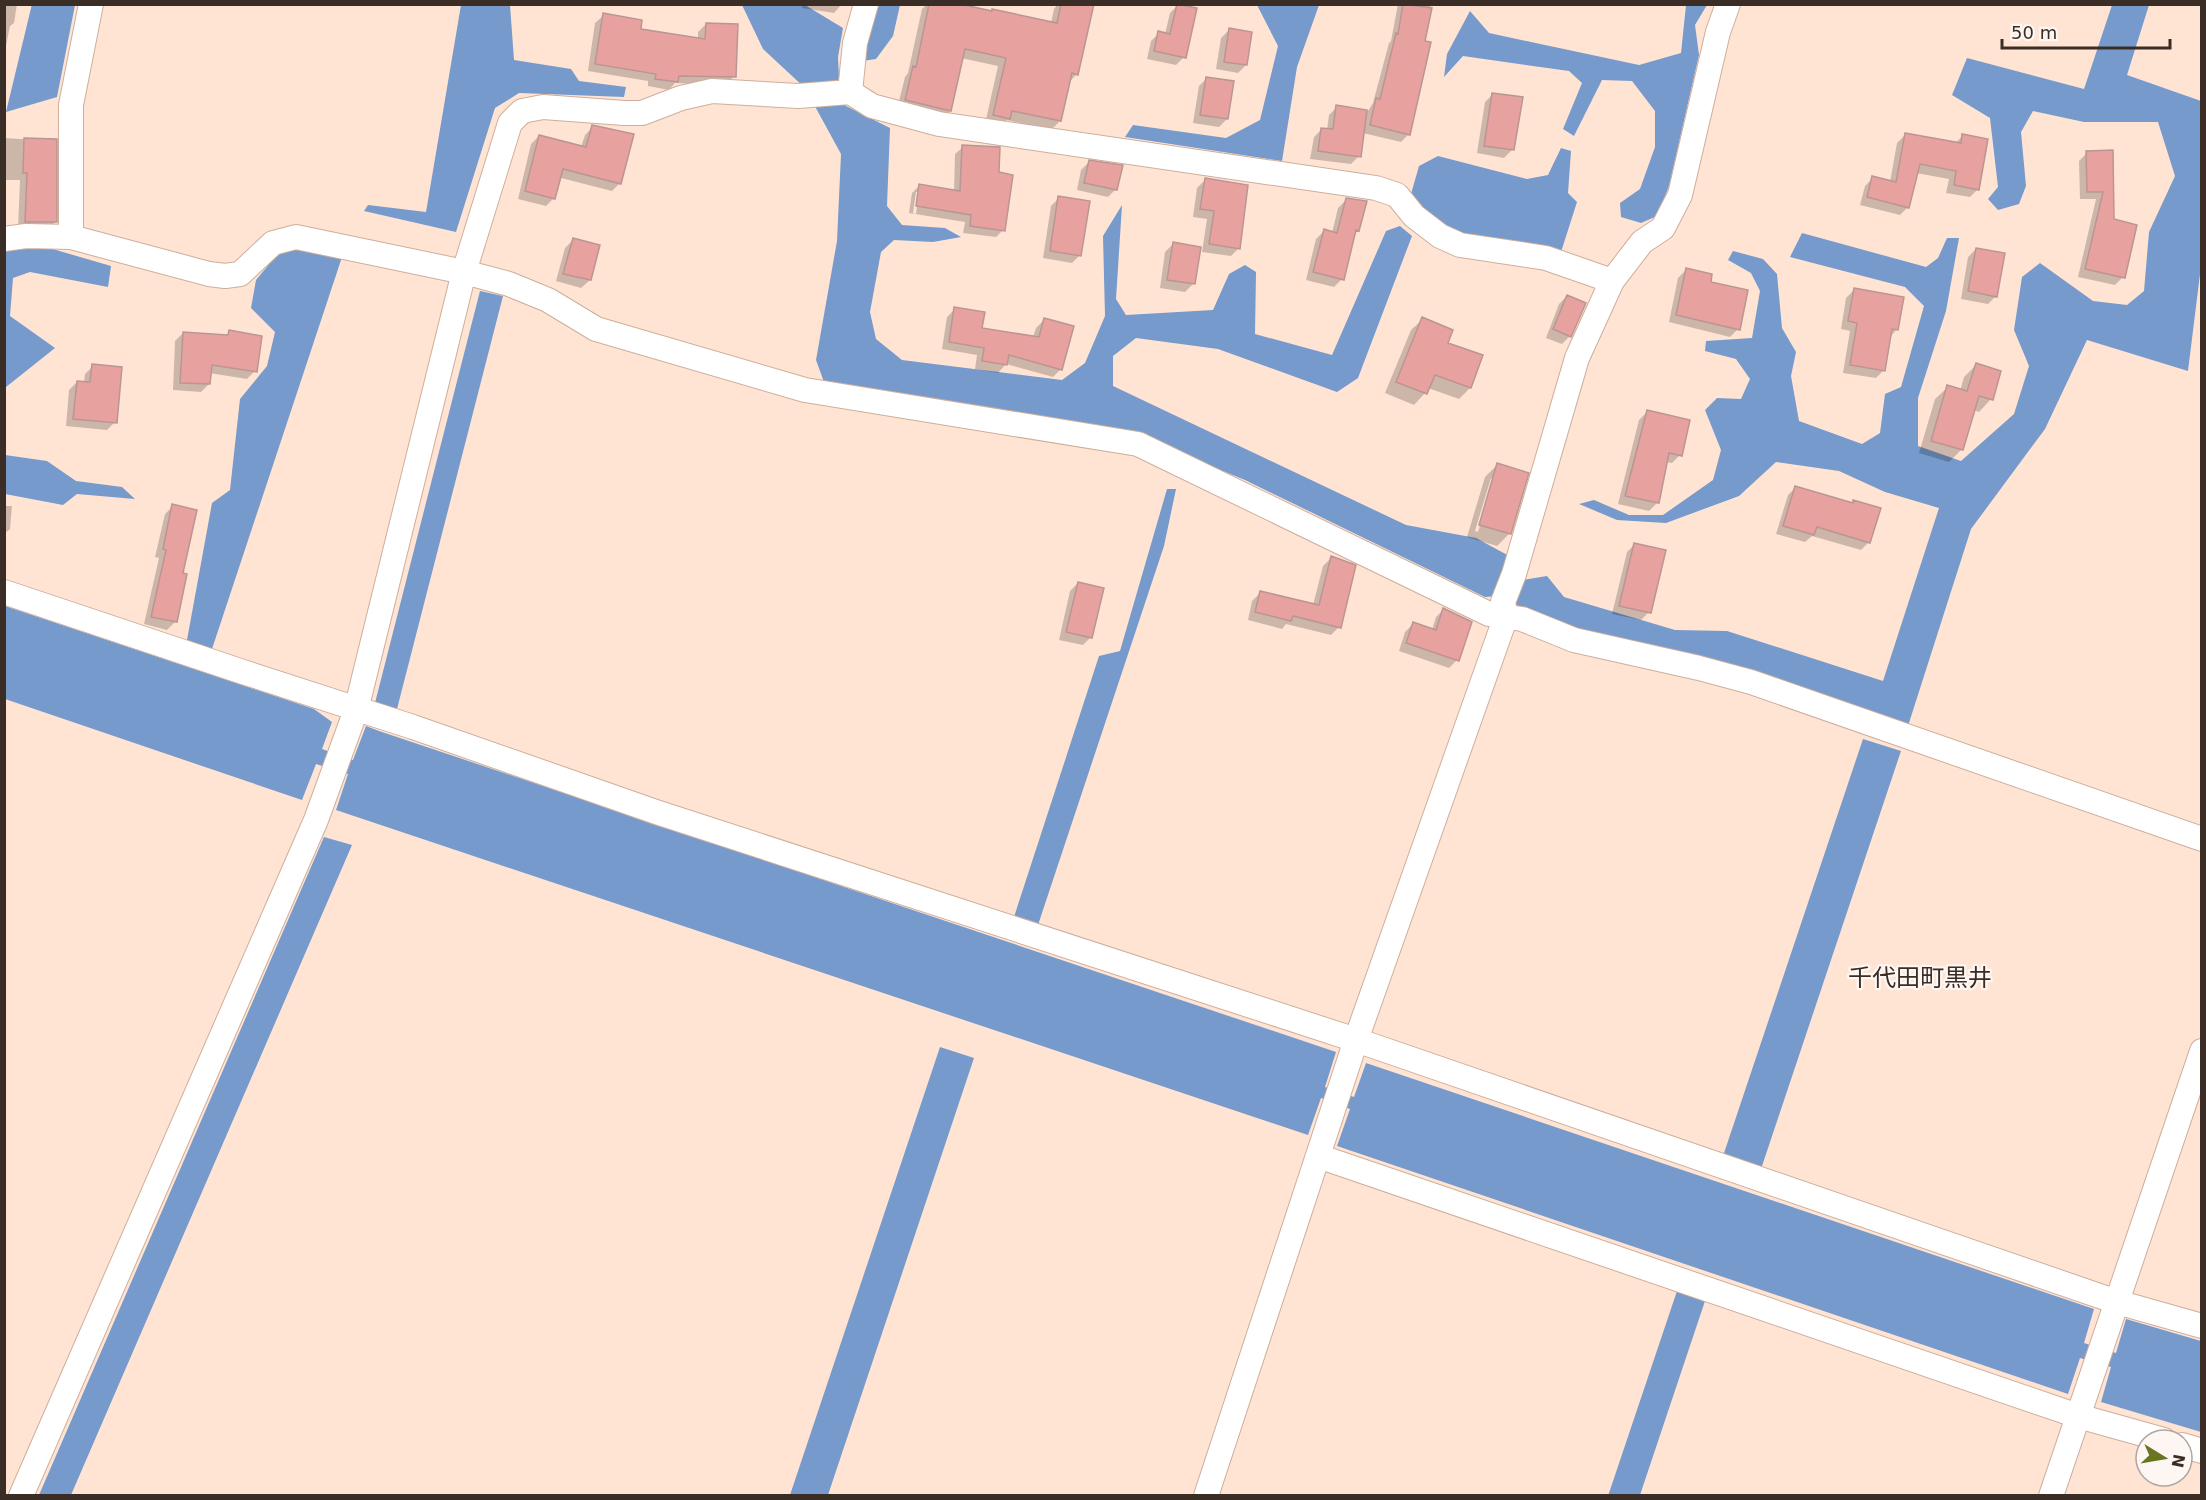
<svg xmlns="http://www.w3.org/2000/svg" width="2206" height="1500" font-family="'DejaVu Sans','Noto Sans JP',sans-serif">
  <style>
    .water { fill: #769acb }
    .shadow { fill: #0003; fill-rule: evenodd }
    .building { fill: #e7a19e; stroke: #bb9593; stroke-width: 1.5 }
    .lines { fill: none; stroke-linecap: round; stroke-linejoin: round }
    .street-casing { stroke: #ceae9b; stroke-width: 26 }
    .street { stroke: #fff; stroke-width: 24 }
    .labels { text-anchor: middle; stroke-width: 4.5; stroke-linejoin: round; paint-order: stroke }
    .quarter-label { font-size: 24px; fill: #3a2d26; stroke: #fdf6f2 }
  </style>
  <rect width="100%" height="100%" fill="#ffe4d4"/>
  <!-- water -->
  <path class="water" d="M32,4l43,1 -18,92 -51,15z
    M461,5h49l4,55 57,9 8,12 47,6 -2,10 -105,-4 -24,15 -39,124 -92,-21 4,-6 58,7z
    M742,5h63l38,23 -5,29 1,20 -4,13 11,16 44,22 -3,78 15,19 43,3 16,9 -28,5 -39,-2 -13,12 -11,60 6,27 26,21 160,20 23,-17 20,-47 -2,-80 19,-31 -6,94 10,16 87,-5 16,-36 16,-9 11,7 -1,62 77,21 54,-124 14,-5 12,10 -54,142 -21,14 -119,-43 -82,-11 -23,18v30l293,139 70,13 35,19 6,24 30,-5 17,21 111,33 52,1 156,50 56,-173 -54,-16 -46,-21 -63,-9 -37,34 -73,27 -49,-3 -38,-16 15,-4 35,15h34l50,-35 8,-30 -16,-40 12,-12 24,1 9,-20 -14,-20 -31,-8 1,-10 46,-3 8,-47 -9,-18 -23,-13 5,-9 30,8 14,15 5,54 14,24 -5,24 8,45 63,23 18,-11 5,-39 16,-7 23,-81 -19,-19 -115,-30 12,-24 124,34 12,-9 9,-20h12l-13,73 -28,87v48l43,15 53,-47 15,-48 -15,-36 8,-53 18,-14 53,38 34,4 17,-14 5,-59 26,-56 -17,-54h-74l-51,-11 -12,21 5,54 -7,18 -21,6 -10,-11 10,-12 -8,-69 -38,-23 15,-37 117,31 28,-84h37l-22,70 74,26 1,157 -14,113 -101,-31 -42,89 -74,100 -63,197 -328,-94 -63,-22 -20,-14 -12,1 -240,-117 -128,-52 -293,-46 -8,-22 21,-119 4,-87 -36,-66 -42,-39z
    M879,5h21l-7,31 -17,23 -14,2z
    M1257,5h62l-22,62 -15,94 -157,-24 8,-12 93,13 34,-18 18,-74z
    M1686,5h21l-12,20 4,30 -30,131 -12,30 -16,7 -20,-6 -1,-14 20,-14 15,-42v-36l-23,-30 -30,-1 -28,56 -11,-7 19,-46 -13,-12 -106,-15 -19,21 3,-23 23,-43 19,22 150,32 42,-12z
    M1561,148l10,3 -3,42 9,9 -16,50 -100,-15 -52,-36 10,-35 19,-10 89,23 21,-4z
    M32,243l79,23 -3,21 -78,-15 -17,6 -3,38 45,32 -49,39 -1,3v-144z
    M301,246l41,11 -130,392 -25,-9 25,-137 18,-13 10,-91 27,-33 8,-34 -24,-24 5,-28 20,-24z
    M480,291l23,5 -106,413 -22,-6z
    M5,455l42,6 29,20 46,6 13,12 -58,-5 -14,11 -58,-11z
    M1167,489h9l-12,57 -126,379 -24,-8 85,-261 21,-5z
    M5,606l309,103 18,13 -10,27 31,11 13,-34 13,5 957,321 -11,35 29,10 12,-34 728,246 -10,34 32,10 10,-34 75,22v91l-100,-30 10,-35 -31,-9 -12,36 -731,-248 13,-37 -29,-11 -13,37 -972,-325 12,-36 -32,-10 -14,36 -297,-101z
    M1863,739l38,12 -140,418 -38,-13z
    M324,837l28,8 -281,650h-32z
    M940,1047l34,11 -146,437h-38z
    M1678,1288l28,10 -66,197 -32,1z"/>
  <!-- shadow -->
  <path class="shadow" d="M4,4h13l-3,19 -4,3 -6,30z
    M803,4h39l-8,9 -32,-5z
    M927,4h28l96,19 3,-14 4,-5h26l-7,70 -9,9 -8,38 -9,9 -44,-10 -7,7 -15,-3 13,-58 -37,-8 -11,53 -9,9 -44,-11 8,-32 3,-4 14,-64z
    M1398,4h33l-22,130 -8,8 -38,-9 -4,23 -8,8 -41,-5 4,-22 8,-8 5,1 2,-15 8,-8 31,4 5,-8 16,-60 2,-2z
    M1178,5l6,52 -8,8 -29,-6 4,-18 8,-8 6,1 5,-21z
    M604,15l35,15 59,10v-8l8,-8 28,52 -8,9 -51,-2 -6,7 -21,-4v-5l-60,-10 7,-48z
    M1229,30l17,35 -8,8 -22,-4 5,-31z
    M1207,78l20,41 -8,8 -26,-4 6,-37z
    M1493,94l19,56 -8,8 -27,-5 8,-51z
    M593,127l27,56 -8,8 -51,-13 -7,20 -8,8 -28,-7 13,-55 8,-8 42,11 4,-12z
    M1905,135l50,8 8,-7 15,53 -8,8 -24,-4 3,-14 -33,-6 -8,34 -8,8 -40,-10 5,-19 8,-8 17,4 7,-39z
    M4,138l51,3v81l-8,8 -29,-1 2,-49h-16z
    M963,147l34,27 6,56 -7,7 -33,-4 2,-11 -56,-9 3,-20 7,-7 35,5 1,-37zM916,192h3l-3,22 -3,-1z
    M2111,152l2,69 10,56 -8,8 -37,-8 18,-78h-16l-1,-38 8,-8z
    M1089,162l27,27 -8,8 -31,-7 4,-20z
    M1205,180l34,68 -8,8 -29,-4 5,-33 -14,-2 4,-29z
    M1059,198l21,57 -8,8 -29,-5 8,-52z
    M1346,200l12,30 -5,5 -11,44 -8,8 -28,-7 10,-41 8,-8 8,2 6,-25z
    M573,240l25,6 -8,34 -9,8 -25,-7 9,-33z
    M1173,244l20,40 -8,8 -25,-4 5,-36z
    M1976,249l20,47 -8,8 -27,-5 7,-42z
    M1686,270l23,13 29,46 -8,8 -61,-15 9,-44z
    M1854,290l43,39 -7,8 -6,33 -8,8 -33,-5 7,-42 -9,-2 5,-31z
    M1567,296l3,40 -8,8 -16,-6 13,-34z
    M955,309l25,20 53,8 3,-9 8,-8 17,49 -8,8 -47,-13 -8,9 -23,-4 2,-14 -35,-6 5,-32z
    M1423,319l23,25 24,44 -11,11 -31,-11 -3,5 -11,12 -29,-12 26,-63z
    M230,332l25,39 -8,8 -38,-6v11l-8,8 -28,-2 2,-49 8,-8 43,3z
    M1976,365l15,34 -12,13 -6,-2 -11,39 -13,13 -30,-9 16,-54 13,-12 12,4 4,-14z
    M93,366l22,56 -8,8 -41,-4 3,-36 8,-8 7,1 1,-9z
    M1647,412l33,43 -8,8 -6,-1 -9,41 -8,8 -31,-7 21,-84z
    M1497,465l30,9 -18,60 -12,12 -30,-9 18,-60zM1491,478h3l-16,54 -3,-1z
    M1796,487l55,17 3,-3 15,41 -8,8 -49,-14 -7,6 -29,-8 12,-39z
    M4,506h8l-2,23 -6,5z
    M173,506l9,68 -7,48 -8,8 -23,-6 15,-66 -4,-1 10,-43z
    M1635,544l14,68 -8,8 -29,-6 15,-62z
    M1331,558l8,69 -8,8 -45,-11 -4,5 -34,-9 4,-19 8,-8 53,12 10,-39z
    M1078,583l13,54 -8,8 -24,-5 11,-49z
    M1443,610l27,12 -13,38 -8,8 -50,-17 6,-19 8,-8 19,6 4,-13z"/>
  <!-- building -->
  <path class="building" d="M929,4h31l32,7v-2l65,14 4,-19h33l-16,71 -6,-2 -11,48 -49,-10 -2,8 -17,-4 13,-57 -41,-9 -14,62 -46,-11 8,-34 3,1z
    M1177,4l20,4 -11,50 -32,-7 4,-20 12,3z
    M1403,4l29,4 -7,33 6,1 -21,93 -40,-10 6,-27 4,1 16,-66 2,1z
    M603,13l39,7 -1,9 64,10 1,-16 32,1 -2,53 -57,-1 -1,6 -23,-3 1,-5 -61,-10z
    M1229,28l23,4 -5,33 -23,-3z
    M1206,77l28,4 -6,38 -28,-4z
    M1492,93l31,4 -9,53 -30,-4z
    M1336,105l31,5 -6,47 -43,-6 3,-23 12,1z
    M592,125l42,9 -13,50 -58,-15 -8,30 -30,-8 14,-56 47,12z
    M1905,133l56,10 1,-9 26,5 -9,51 -25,-5 2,-14 -36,-7 -11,44 -42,-11 5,-21 24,6z
    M24,138l33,1v83h-32l2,-49h-4z
    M962,145l38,2 -1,25 14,3 -8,56 -35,-5 1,-11 -55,-9 3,-22 41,7z
    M2113,150l1,69 23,6 -12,53 -40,-9 18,-77h-16l-1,-41z
    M1089,160l34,5 -6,25 -33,-7z
    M1205,178l43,7 -8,64 -31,-5 5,-33 -14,-2z
    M1058,196l32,5 -9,55 -31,-5z
    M1346,198l21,3 -8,30 -3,-1 -12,50 -31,-8 11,-43 13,4z
    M573,238l27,7 -9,35 -28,-6z
    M1173,242l28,5 -6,37 -28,-4z
    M1976,248l29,5 -8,44 -29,-6z
    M1686,268l26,6 -1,8 37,8 -8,40 -64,-15z
    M1854,288l50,9 -6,33 -6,-1 -7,42 -35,-6 7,-42 -9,-2z
    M1567,295l19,8 -15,34 -18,-8z
    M954,307l31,5 -3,16 57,9 5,-19 30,8 -12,44 -53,-15 -2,10 -25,-4 2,-13 -35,-6z
    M1422,317l31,13 -5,13 35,12 -12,33 -36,-13 -8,19 -31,-12z
    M229,330l33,6 -5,36 -45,-7 -2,19 -30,-1 3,-51 45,3z
    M1976,363l25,8 -8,29 -14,-4 -16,54 -32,-9 16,-56 20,6z
    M92,364l30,3 -5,56 -44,-4 4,-38 13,1z
    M1647,410l43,10 -8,36 -13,-3 -10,50 -34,-7z
    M1497,463l32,10 -18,61 -32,-9z
    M1795,486l58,17v-3l28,8 -11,35 -53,-16 -3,8 -31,-9z
    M172,504l25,6 -14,63 4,1 -10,48 -26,-5 15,-67 -3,-1z
    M1634,543l32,7 -15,63 -32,-7z
    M1331,556l25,9 -15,63 -48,-12 -2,5 -36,-9 5,-21 59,14z
    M1078,582l26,6 -12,50 -26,-6z
    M1443,608l29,14 -13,39 -53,-18 7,-21 23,8z"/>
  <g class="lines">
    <defs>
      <path id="street" d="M850,92l5,-49 11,-39
        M71,237v-132l20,-101
        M4,239l22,-3 45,1 138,37 16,2 15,-2 33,-31 23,-6 168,35 45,12 39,16 48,29 209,61 333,54 351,170 33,5 52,21 125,28 52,14 451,157
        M4,592l239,80 170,55 243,85 700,228 761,262 85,24
        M1318,1156l760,260 86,24
        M2182,1445l20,6
        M21,1496l295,-676 40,-110 108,-438 46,-149 12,-12 21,-4 81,6h18l39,-15 31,-7 86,5 52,-4 22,14 67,18 437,64 21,7 17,21 26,20 20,9 86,13 66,23
        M1206,1496l150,-456 150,-424 -3,-14 11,-28 63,-216 35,-77 30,-39 21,-14 17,-33 38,-163 10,-28
        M2051,1496l151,-445"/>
    </defs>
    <!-- street casing -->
    <use href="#street" class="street-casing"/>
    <!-- street -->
    <use href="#street" class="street"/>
  </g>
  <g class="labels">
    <!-- quarter labels -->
    <g class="quarter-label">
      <text x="1920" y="986">千代田町黒井</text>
    </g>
  </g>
  <!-- border -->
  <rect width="2206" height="1500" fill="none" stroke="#3a2d26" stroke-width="12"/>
  <!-- north arrow -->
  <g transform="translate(2164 1458) rotate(101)"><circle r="28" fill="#fdf6f2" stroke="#afa6a0" stroke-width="1.5"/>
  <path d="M0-4.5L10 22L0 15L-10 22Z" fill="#687521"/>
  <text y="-9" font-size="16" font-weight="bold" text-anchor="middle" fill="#3a2d26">N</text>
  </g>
  <!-- scale -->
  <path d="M2002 39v9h168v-9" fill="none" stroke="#3a2d26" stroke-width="3"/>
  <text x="2011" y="39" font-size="18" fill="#3a2d26" stroke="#fdf6f2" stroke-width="4.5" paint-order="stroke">50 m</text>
</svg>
